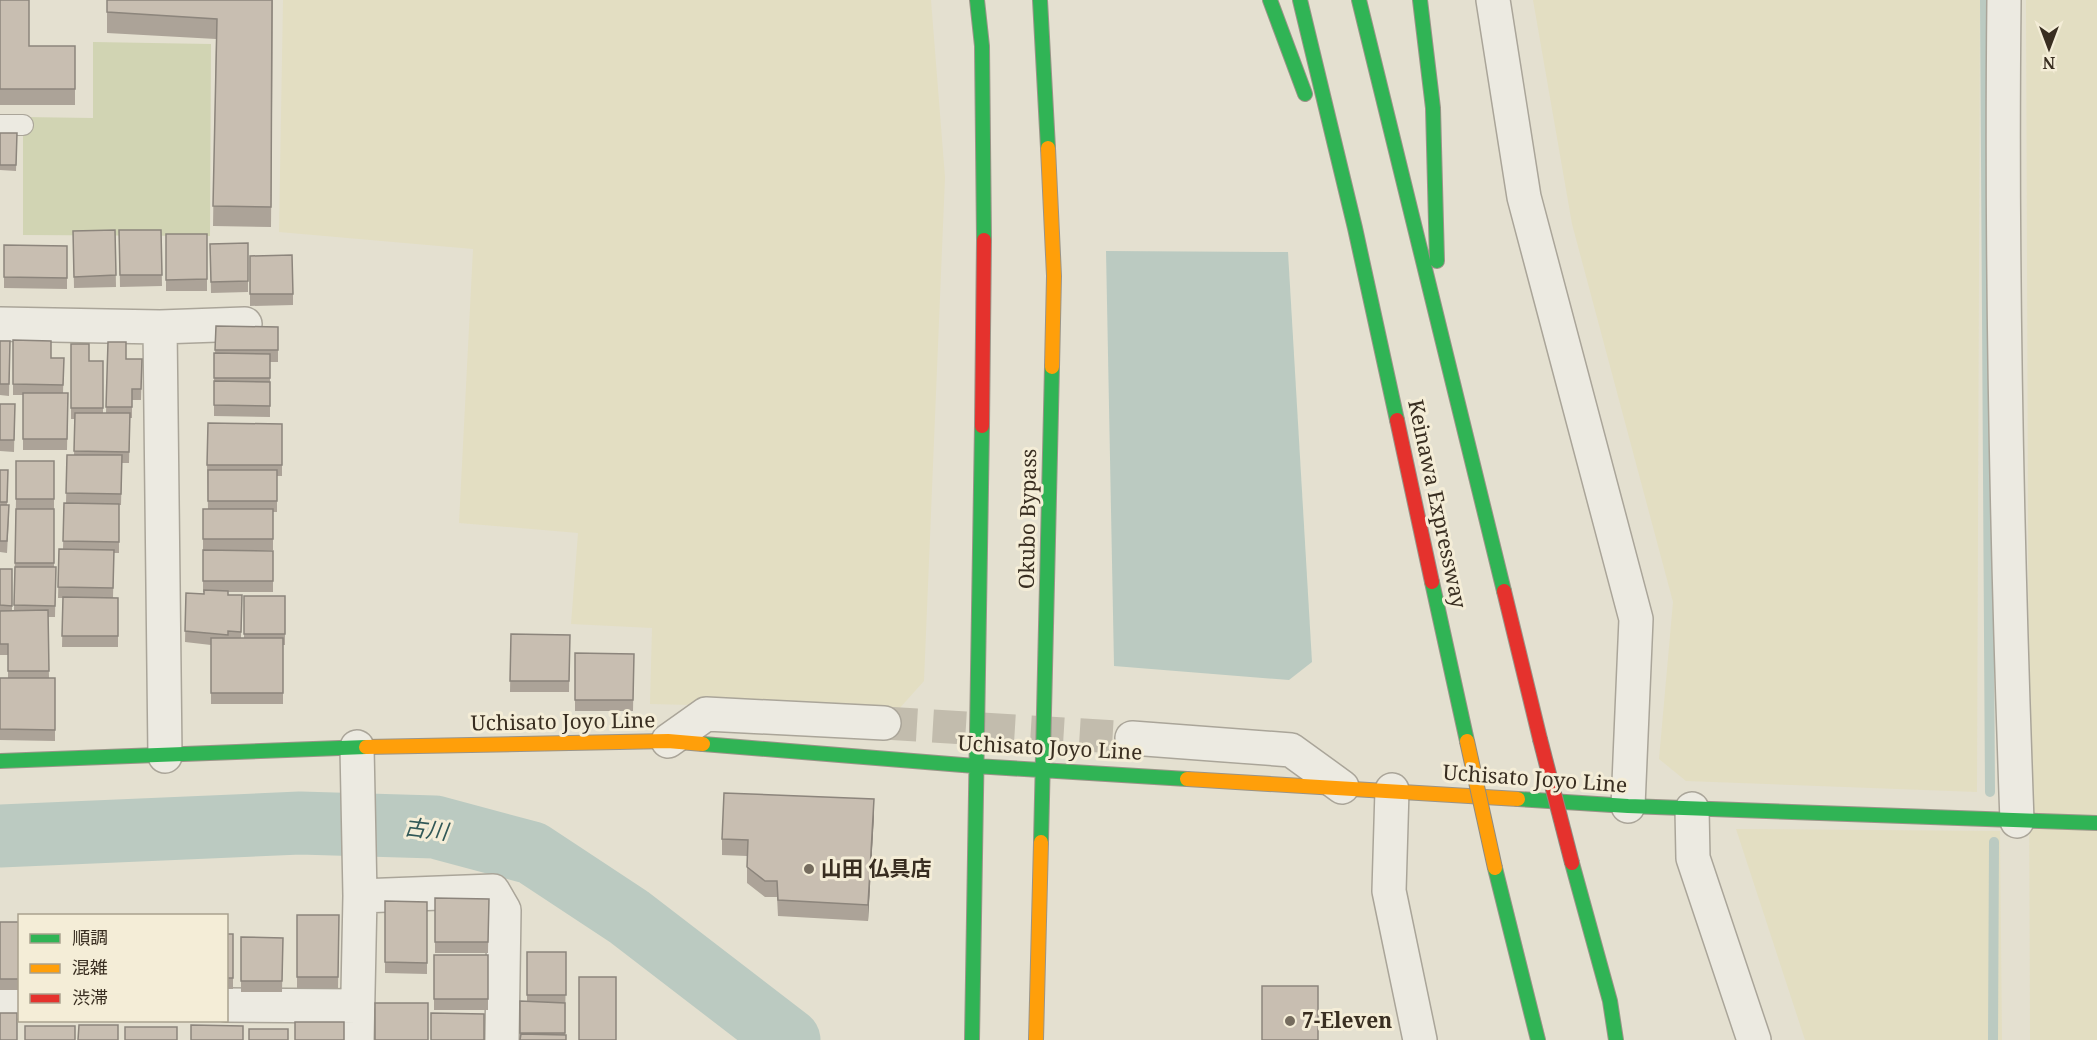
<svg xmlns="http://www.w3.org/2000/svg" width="2097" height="1040" font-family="'Noto Serif','Noto Sans JP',serif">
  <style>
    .farmland { fill: #e3dec2 }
    .green { fill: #d1d4b3 }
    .water { fill: #bbcac1 }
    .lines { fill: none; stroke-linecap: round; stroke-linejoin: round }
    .stream { stroke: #bbcac1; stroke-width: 10 }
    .river { stroke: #bbcac1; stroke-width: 63 }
    .street-tunnel { stroke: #c2bcad; stroke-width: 33; stroke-dasharray: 33 16; stroke-linecap: butt }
    .lane-casing { stroke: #aaa599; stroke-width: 22 }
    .street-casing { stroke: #aaa599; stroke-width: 36 }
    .fast-casing { stroke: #9a9488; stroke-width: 16 }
    .slow-casing { stroke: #9a9488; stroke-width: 16 }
    .jam-casing { stroke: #9a9488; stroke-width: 16 }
    .lane { stroke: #eceae1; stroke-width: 20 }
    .street { stroke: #eceae1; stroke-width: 33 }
    .fast { stroke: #30b455; stroke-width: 14 }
    .slow { stroke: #ff9f0a; stroke-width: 14 }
    .jam { stroke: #e5322d; stroke-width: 14 }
    .slow-bridge-casing { stroke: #8f8a80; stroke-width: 16; stroke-linecap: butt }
    .jam-bridge-casing { stroke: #8f8a80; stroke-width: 16; stroke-linecap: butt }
    .slow-bridge { stroke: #ff9f0a; stroke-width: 14 }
    .jam-bridge { stroke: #e5322d; stroke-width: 14 }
    .wall { fill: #aca398 }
    .shaded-wall { fill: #8c857c }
    .building { fill: #c8beb1; stroke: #8c857c; stroke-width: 1.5 }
    .poi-dot { fill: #756c5e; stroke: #f4edd7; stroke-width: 2 }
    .labels { text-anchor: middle; stroke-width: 6; stroke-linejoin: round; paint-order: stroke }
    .street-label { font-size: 21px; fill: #392e21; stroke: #f4edd7 }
    .poi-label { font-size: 21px; font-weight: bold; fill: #392e21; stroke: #f4edd7; text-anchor: start }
    .water-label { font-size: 22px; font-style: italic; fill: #315857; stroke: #f4edd7 }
  </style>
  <rect width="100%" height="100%" fill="#e4e0d0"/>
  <!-- farmland -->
  <path class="farmland" d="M283,0h648l14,177 -21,504 -26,29 -248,-6 2,-76 -81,-4 7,-91 -119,-10 14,-274 -194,-17z
    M1533,0h447l-3,792 -291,-11 -27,-22 14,-157 -101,-378z
    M2026,0h71v1040h-67z
    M1736,829l264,2 2,209h-197z"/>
  <!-- green -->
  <path class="green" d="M93,42l118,2 -1,192 -187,-1v-118l70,1z"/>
  <!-- water -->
  <path class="water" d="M1106,251l182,1 24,410 -23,18 -175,-14z"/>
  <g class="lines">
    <!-- stream -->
    <path class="stream" d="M1985,0l5,792
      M1993,1040l1,-198"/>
    <!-- river -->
    <path class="river" d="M0,836l300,-13 135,4 97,26 97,64 160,123"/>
    <!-- street-tunnel -->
    <path class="street-tunnel" d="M884,723l248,15"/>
    <defs>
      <path id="lane" d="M0,125h23"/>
      <path id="street" d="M1493,0l31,197 112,422 -8,187
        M2004,0c-3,274 3,547 13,821
        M0,324l160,3 5,429
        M160,327l85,-3
        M1132,738l159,12 51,37
        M668,741l38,-27 178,9
        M1392,790l-3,101 31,149
        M1692,809l1,49 61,182
        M360,896l133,-5 11,19 -2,130
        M0,1002h20
        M226,1005l132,1
        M357,1040l3,-144 -3,-149"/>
      <path id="fast" d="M977,0l5,46 2,194
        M1040,0l8,148
        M1270,0l35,94
        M1300,0l55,228 42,192
        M1359,0l145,591
        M1420,0l13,108 4,153
        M1432,582l35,159
        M703,744l272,22 212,13
        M0,761l366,-14
        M1518,799l110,7 469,17
        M1041,842l11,-475
        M1572,863l38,138 6,39
        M1495,868l43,172
        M972,1040l10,-614"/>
      <path id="slow" d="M1048,148l6,128 -2,91
        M366,747l302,-6 35,3
        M1187,779l331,20
        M1036,1040l5,-198"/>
      <path id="jam" d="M1397,420l35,162
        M982,426l2,-186
        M1504,591l36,148"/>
    </defs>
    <!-- lane casing -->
    <use href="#lane" class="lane-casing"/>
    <!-- street casing -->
    <use href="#street" class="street-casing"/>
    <!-- fast casing -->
    <use href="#fast" class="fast-casing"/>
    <!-- slow casing -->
    <use href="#slow" class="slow-casing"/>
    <!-- jam casing -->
    <use href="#jam" class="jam-casing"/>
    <!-- lane -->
    <use href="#lane" class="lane"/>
    <!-- street -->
    <use href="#street" class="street"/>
    <!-- fast -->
    <use href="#fast" class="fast"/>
    <!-- slow -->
    <use href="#slow" class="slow"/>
    <!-- jam -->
    <use href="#jam" class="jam"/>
    <defs>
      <path id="slow-bridge" d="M1467,741l28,127"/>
      <path id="jam-bridge" d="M1540,739l32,124"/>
    </defs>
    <!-- slow-bridge casing -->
    <use href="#slow-bridge" class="slow-bridge-casing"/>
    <!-- jam-bridge casing -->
    <use href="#jam-bridge" class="jam-bridge-casing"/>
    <!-- slow-bridge -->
    <use href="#slow-bridge" class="slow-bridge"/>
    <!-- jam-bridge -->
    <use href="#jam-bridge" class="jam-bridge"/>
  </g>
  <!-- wall -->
  <path class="wall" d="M0,0l29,46h46v59h-75z
    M107,0h166l-2,227 -58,-1 3,-187 -109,-6z
    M0,133h17l-1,38 -16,-1z
    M115,230l1,57 -42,1 -1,-57z
    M119,230h42l1,56 -42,1z
    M166,234h41v57h-41z
    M248,243v49l-37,1 -1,-49z
    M4,245l63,1v43l-63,-1z
    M250,256l43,38v11l-43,1z
    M216,326l62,1v35h-8v55l-56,-1v-63h1z
    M13,340l38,18h13l-1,35h5l-1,57h-44v-55h-10z
    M0,341h10l-1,55 -9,-1z
    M108,342l18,17h16l-1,41h-9v18h-2l-1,45h-7l-1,42h-2v48h-5l-1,45h5v49h-56l1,-49h-5l1,-49h4l1,-46h2l1,-48h7l1,-36h-4v-75l18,17h14v52h3z
    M0,404h15l-1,48 -14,-1z
    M282,424v52h-5v36h-4v38h-70v-41h5l-1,-44z
    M54,461v106h2l-1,50h-7l1,61h6v63l-55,-1v-62h8v-23h-8v-86h12v41h2l2,-111z
    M0,470h8l-1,35 2,11 -2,37 -7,-1z
    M203,550l70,1v41h-45v3h14l-1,43h3v-42h41v49h-2v59h-72v-59l-26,-3 1,-49 18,1v-2h-1z
    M511,634l59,1 -1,57h-59z
    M575,653l59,1 -1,57h-58z
    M874,815l-6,106 -90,-5 -1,-19h-12l-18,-14v-27l-25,-1v-16z
    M435,898l54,1 -1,54h-53z
    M385,901l42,1v72l-42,-1z
    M297,915h42l-1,73h-41z
    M0,922h20v68h-20z
    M226,934h7v55h-7z
    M241,937l42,1 -1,54h-41z
    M527,952h39l-1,83 -45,5v-39l7,1z
    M434,955h54v55h-54z"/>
  <!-- shaded-wall -->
  <path class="shaded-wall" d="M874,799v16l-6,106v-16z"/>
  <!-- building -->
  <path class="building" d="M0,0h29v46h46v43h-75z
    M107,0h165l-1,207 -58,-1 4,-187 -110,-7z
    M0,133h17l-1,32h-16z
    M115,230l1,45 -42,2 -1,-46z
    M119,230h42l1,45h-42z
    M166,234h41v45l-41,1z
    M248,243v38l-37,1 -1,-38z
    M4,245l63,1v32l-63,-1z
    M292,255l1,39h-43v-38z
    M216,326l62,1v23h-63z
    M13,340l38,1v17h13l-1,27 -50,-1z
    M0,341h10l-1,43h-9z
    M108,342h18v17h16l-1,30h-9v18h-26z
    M71,344h18v17h14v47h-32z
    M214,353l56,1v24h-56z
    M214,381l56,1v24l-56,-1z
    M23,393h45l-1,46h-44z
    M0,404h15l-1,36h-14z
    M75,413h55l-1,39 -55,-1z
    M208,423l74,1v41h-75z
    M67,455h55l-1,39 -55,-1z
    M16,461h38v38h-38z
    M0,470h8l-1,32h-7z
    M208,470h69v31h-69z
    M64,503l55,1v38l-56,-1z
    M0,505h9l-2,36h-7z
    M16,509h38v54h-39z
    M203,509h70v30h-70z
    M59,549l55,1 -1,38 -55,-1z
    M203,550l70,1v30h-70z
    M15,567h41l-1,39 -41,-1z
    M0,569h12v37l-12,-1z
    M204,590l24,1v4h14l-1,37 -13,-1v4l-43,-4 1,-38 18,1z
    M244,596h41v38h-41z
    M63,597l55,1v38h-56z
    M48,610l1,61h-41v-27h-8v-33z
    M511,634l59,1 -1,46h-59z
    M211,638h72v55h-72z
    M575,653l59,1 -1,46h-58z
    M0,678h55v52l-55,-1z
    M724,793l150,6 -6,106 -90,-5 -1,-19h-12l-18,-14 1,-27 -26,-1z
    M435,898l54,1 -1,43h-53z
    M385,901l42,1v61l-42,-1z
    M297,915h42l-1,62h-41z
    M0,922h20v57h-20z
    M226,934h7v44h-7z
    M241,937l42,1 -1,43h-41z
    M527,952h39v43h-39z
    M434,955h54v44h-54z
    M579,977h37v63h-37z
    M1262,986h56v54h-56z
    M520,1001l45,2v30h-45z
    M375,1003h53v37h-53z
    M0,1013h17v27h-17z
    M431,1013l53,1v26h-53z
    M295,1022h49v18h-49z
    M79,1025h39v15h-40z
    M191,1025l52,1v14h-52z
    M25,1026h50v14h-50z
    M125,1027h52v13h-52z
    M249,1029h39v11h-39z
    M521,1034l45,1v5h-46z"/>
  <!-- markers -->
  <g class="poi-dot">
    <circle cx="809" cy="869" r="6"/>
    <circle cx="1290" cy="1021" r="6"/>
  </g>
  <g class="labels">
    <!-- street labels -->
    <g class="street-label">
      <text transform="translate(1437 504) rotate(78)" y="7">Keinawa Expressway</text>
      <text transform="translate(1028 519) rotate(-89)" y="7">Okubo Bypass</text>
      <text transform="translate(563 722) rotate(-1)" y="7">Uchisato Joyo Line</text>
      <text transform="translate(1050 748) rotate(3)" y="7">Uchisato Joyo Line</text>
      <text transform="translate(1535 779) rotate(4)" y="7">Uchisato Joyo Line</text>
    </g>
    <!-- poi labels -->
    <g class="poi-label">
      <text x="821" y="876">山田 仏具店</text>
      <text x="1302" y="1028">7-Eleven</text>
    </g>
    <!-- water labels -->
    <g class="water-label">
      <text transform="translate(426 829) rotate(7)" y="8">古川</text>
    </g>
  </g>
  <!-- legend -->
  <rect x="18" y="914" width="210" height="108" fill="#f4edd7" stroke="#a9a18e" stroke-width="1.5"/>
  <rect x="30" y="934" width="30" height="9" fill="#30b455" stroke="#a9a18e" stroke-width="1.5"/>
  <text x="72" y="944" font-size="18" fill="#392e21">順調</text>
  <rect x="30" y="964" width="30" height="9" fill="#ff9f0a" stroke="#a9a18e" stroke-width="1.5"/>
  <text x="72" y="974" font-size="18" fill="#392e21">混雑</text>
  <rect x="30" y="994" width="30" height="9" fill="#e5322d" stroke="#a9a18e" stroke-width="1.5"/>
  <text x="72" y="1004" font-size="18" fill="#392e21">渋滞</text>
  <!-- north arrow -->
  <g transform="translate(2049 48) rotate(180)" stroke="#f4edd7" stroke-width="4.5" paint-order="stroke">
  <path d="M0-4.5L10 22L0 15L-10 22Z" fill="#392e21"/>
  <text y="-9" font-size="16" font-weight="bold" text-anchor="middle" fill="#392e21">N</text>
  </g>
</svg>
